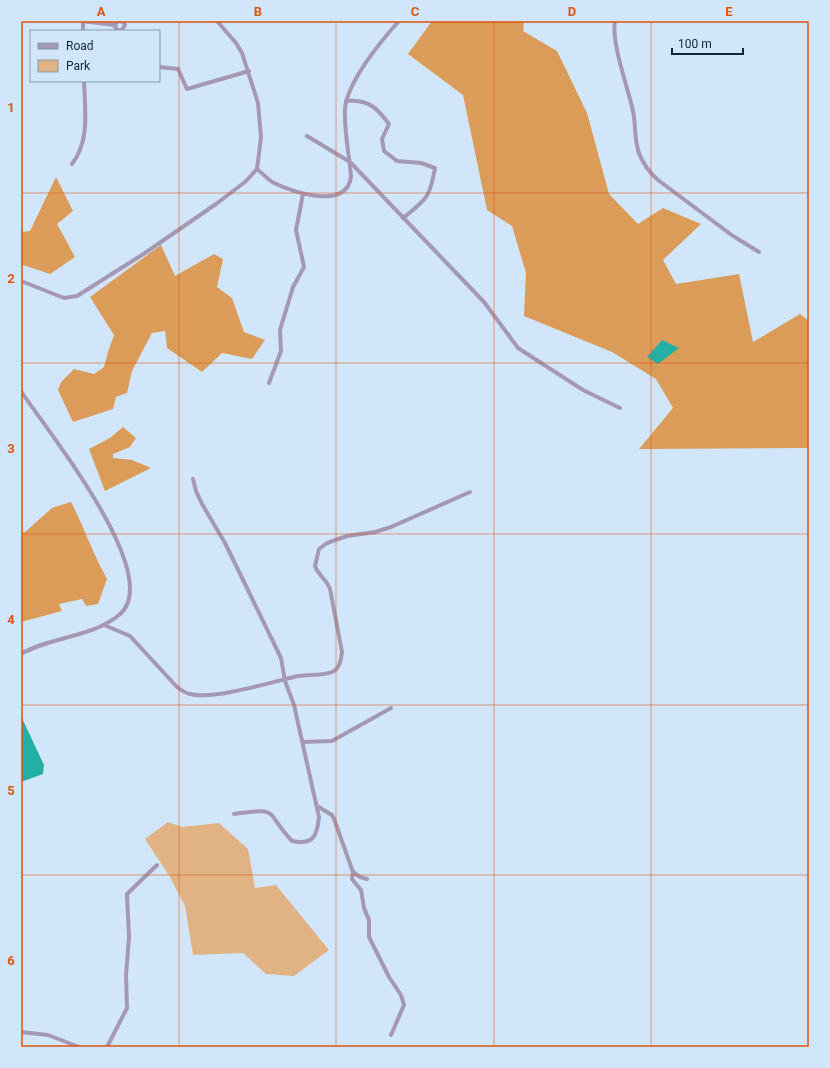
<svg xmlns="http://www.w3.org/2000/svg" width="830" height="1068" font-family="Roboto,sans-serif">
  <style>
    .green { fill: #e0b284 }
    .forest { fill: #da9c58 }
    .water { fill: #23afa4 }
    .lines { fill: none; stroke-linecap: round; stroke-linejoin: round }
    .street { stroke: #a498b2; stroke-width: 4 }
    .grid { fill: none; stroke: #dd560e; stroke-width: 1; stroke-opacity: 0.55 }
    .neatline { fill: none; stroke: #dd560e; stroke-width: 1.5 }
    .grid-label { font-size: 13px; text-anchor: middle; font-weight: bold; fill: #dd560e }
  </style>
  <rect width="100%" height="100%" fill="#d1e6fb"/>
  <!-- green -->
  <path class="green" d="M168,822l14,5 37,-4 29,26 7,39 21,-3 53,65 -35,26 -28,-2 -23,-21 -50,2 -8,-49 -15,-29 -25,-38z"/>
  <!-- forest -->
  <path class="forest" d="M432,21h92l-1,10 34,20 30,62 22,81 29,30 25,-16 38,16 -38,36 13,24 63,-10 14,68 47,-28 9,7v127l-170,1 34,-41 -17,-29 -44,-27 -88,-36 2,-43 -14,-47 -25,-16 -24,-115 -55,-41z
    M56,177l17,34 -16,13 18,33 -25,17 -27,-9 -2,1v-34l9,-1z
    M161,245l14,31 39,-22 9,5 -6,28 15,11 12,34 21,8 -13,19 -30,-6 -20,19 -35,-24 -2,-17 -13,2 -20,38 -5,22 -11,4 -3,12 -40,13 -15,-32 3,-8 13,-13 20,5 10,-7 4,-15 6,-17 -24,-38z
    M123,427l13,11 -6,9 -17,7v4l19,2 19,8 -46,23 -16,-42 21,-11z
    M71,502c13,25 22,52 36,77l-9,25 -12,2 -4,-7 -23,5 3,7 -41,11v-89l4,-1 27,-24z"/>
  <!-- water -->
  <path class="water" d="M662,340l17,8 -21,16 -11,-7z
    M21,716l23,49 -1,9 -22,8z"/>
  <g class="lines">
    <!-- street -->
    <path class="street" d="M82,21l33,4
      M615,21c-4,22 13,67 18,90 3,14 1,29 6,42 4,11 11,20 19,27l75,56 26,16
      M83,22v9
      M119,31l-4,-4 1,-4 3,-2 4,1 2,3 -4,6
      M159,67l19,2 9,20 62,-18
      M346,101c23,-2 31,7 43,23l-7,15 2,12 13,10 24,2 14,5c-5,30 -9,32 -32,50
      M307,136l43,26 134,140 34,46 65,42 37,18
      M72,164c18,-23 13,-54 12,-83
      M257,169c5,4 10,10 17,14 18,9 74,28 77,-7 -2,-22 -7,-45 -6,-67 2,-27 36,-68 54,-88
      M21,281l43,17 13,-2 68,-43 71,-49 29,-22 12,-13 4,-32 -3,-34 -16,-50 -6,-10 -19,-22
      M269,383l12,-32 -1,-21 13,-43 11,-20 -8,-37 7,-36
      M21,391c23,36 146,186 98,224 -28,23 -67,21 -98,39
      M193,479l3,12 6,13 23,39 56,115 4,23 9,24 25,112c-2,20 -6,28 -27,24 -28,-29 -10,-34 -58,-27
      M104,625l26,11 47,51c4,3 8,6 13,7 24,6 82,-12 108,-18 11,-2 24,0 34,-4 8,-3 9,-13 10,-20l-12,-63c-3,-9 -12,-14 -15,-23l4,-17 8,-6 20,-7 28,-4 16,-5 79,-35
      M302,742l30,-1 59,-33
      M317,806l15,9 2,4 19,53 7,5 7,2
      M353,872l-1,7 9,11 3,18 5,12v17l20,40 12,18 3,10 -13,30
      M21,1032l27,3 31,12
      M107,1047l20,-39 -1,-33 3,-38 -2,-43 30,-29"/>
  </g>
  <!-- grid -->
  <path class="grid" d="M179,21v1026M336,21v1026M494,21v1026M651,21v1026M21,193h788M21,363h788M21,534h788M21,705h788M21,875h788"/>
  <!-- border -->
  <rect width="830" height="1068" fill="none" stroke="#d1e6fb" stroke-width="44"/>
  <!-- legend -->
  <rect x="30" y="30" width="130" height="52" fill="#d1e6fb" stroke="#8499ad"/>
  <rect x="38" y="43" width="20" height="6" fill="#a498b2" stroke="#8499ad"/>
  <text x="66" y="50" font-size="12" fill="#102638">Road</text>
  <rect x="38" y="60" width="20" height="12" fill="#e0b284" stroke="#8499ad"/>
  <text x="66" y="70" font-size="12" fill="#102638">Park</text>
  <!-- scale -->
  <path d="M672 48v6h71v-6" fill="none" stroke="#102638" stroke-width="2"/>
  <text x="678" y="48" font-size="12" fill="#102638" stroke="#d1e6fb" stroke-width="3" paint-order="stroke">100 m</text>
  <rect x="22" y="22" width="786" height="1024" class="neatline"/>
  <g class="grid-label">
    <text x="101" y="16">A</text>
    <text x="258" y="16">B</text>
    <text x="415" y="16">C</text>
    <text x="572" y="16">D</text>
    <text x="729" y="16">E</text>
    <text x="11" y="112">1</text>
    <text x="11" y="283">2</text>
    <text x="11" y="453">3</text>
    <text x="11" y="624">4</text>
    <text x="11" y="795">5</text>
    <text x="11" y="965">6</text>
  </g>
</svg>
